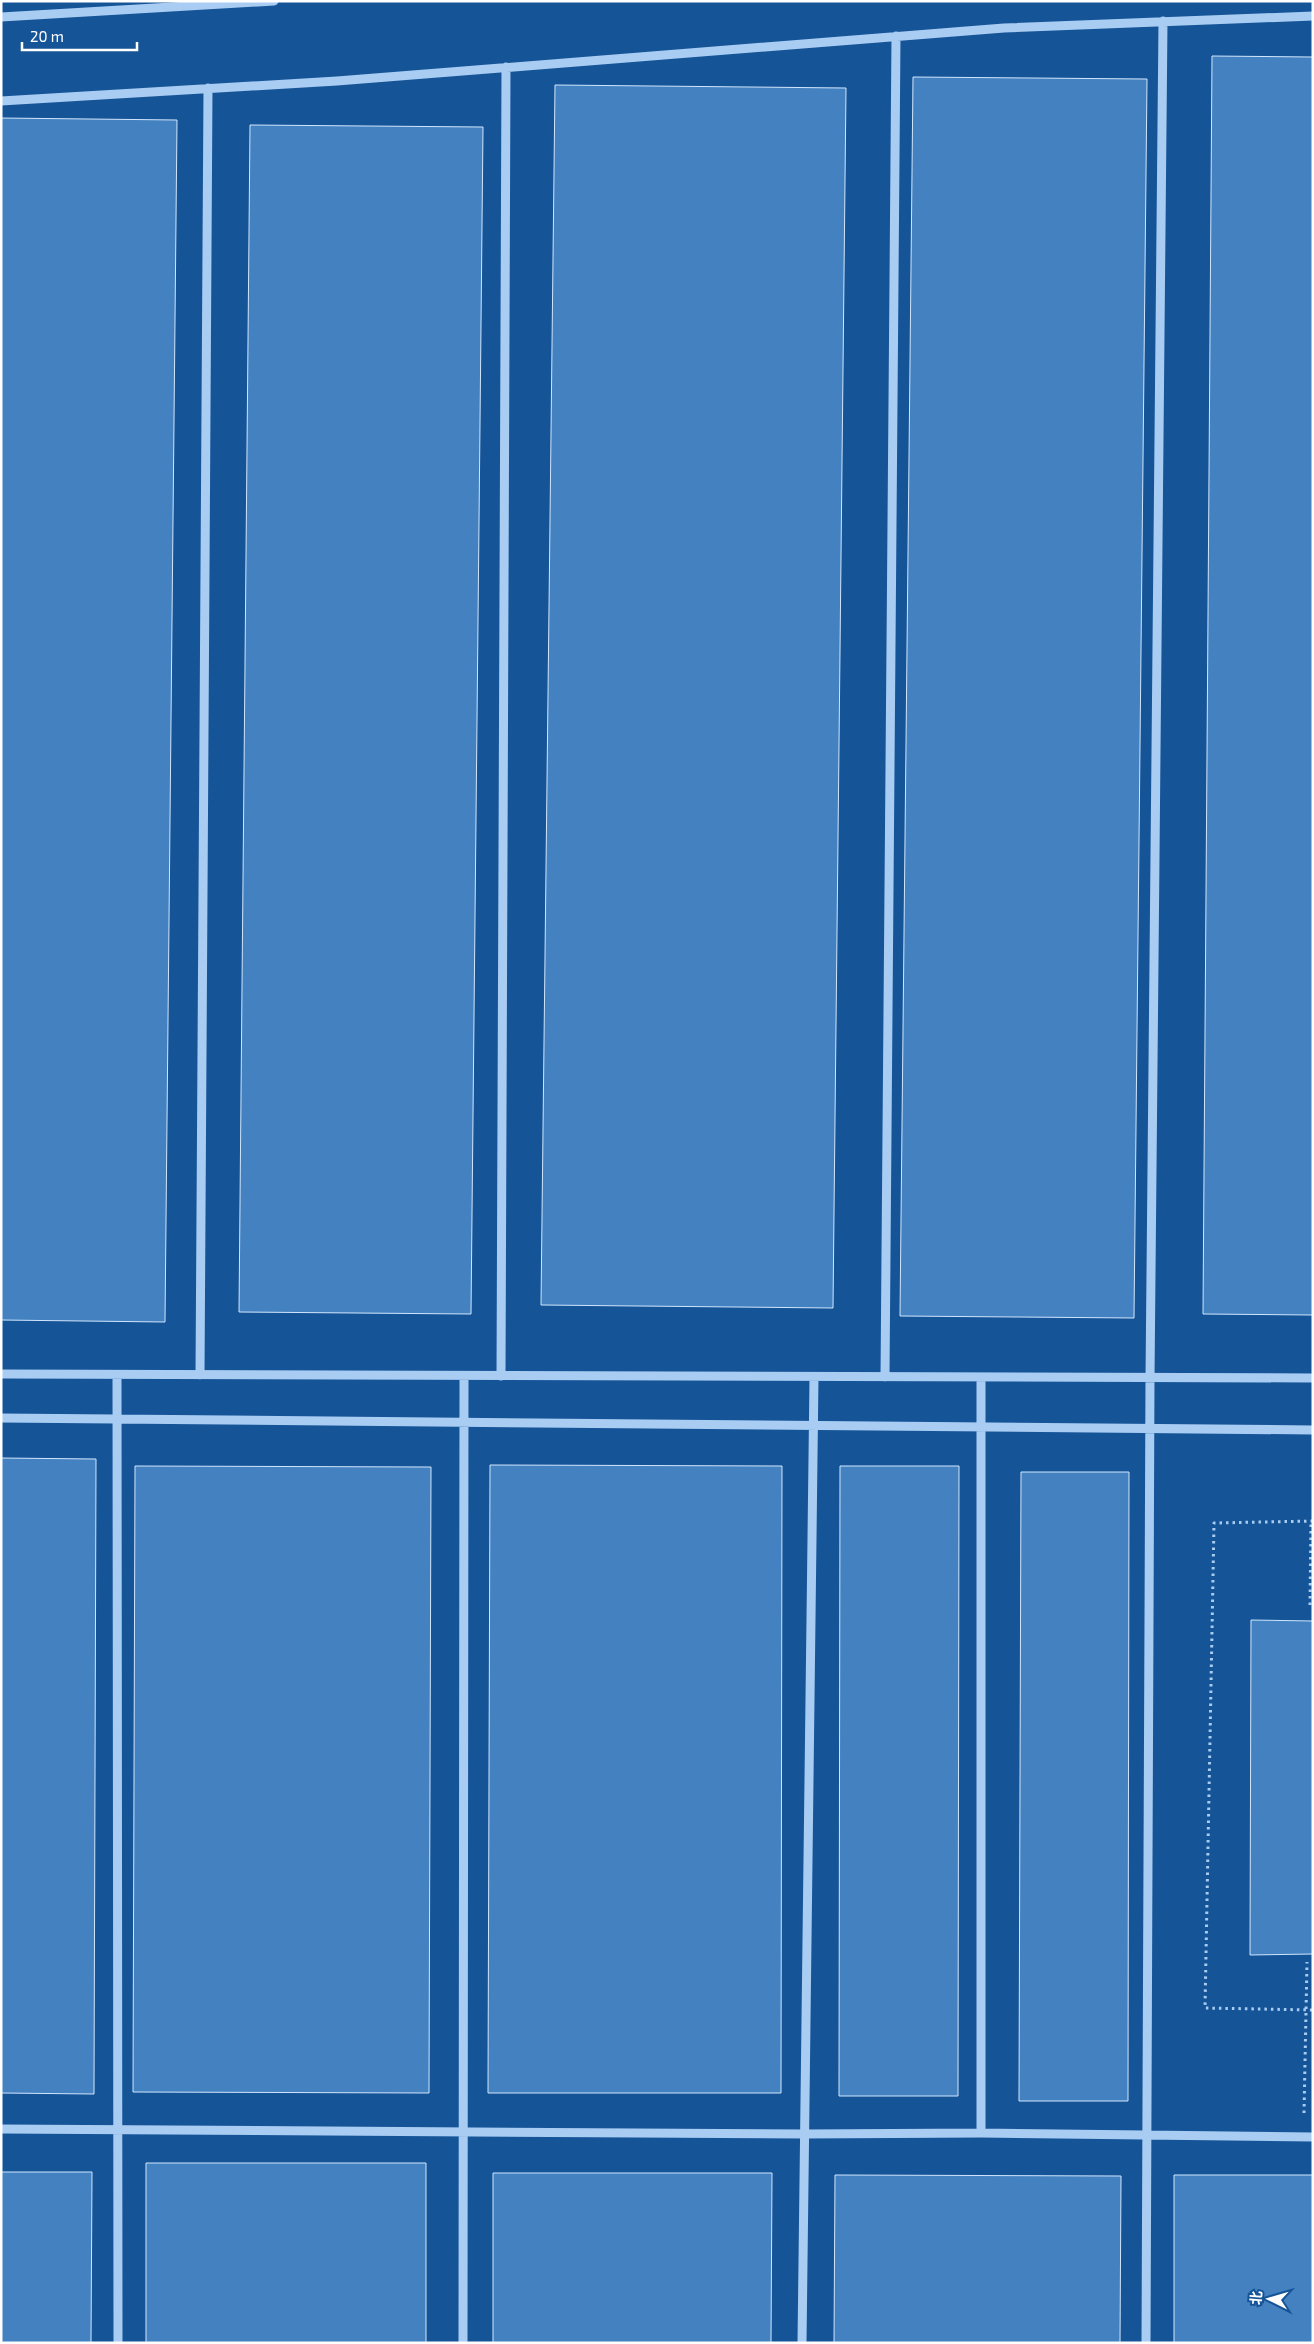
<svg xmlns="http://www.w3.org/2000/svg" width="1314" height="2344" font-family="'Exo 2','Noto Sans SC',sans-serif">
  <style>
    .building { fill: #4381c1; stroke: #d1e6fc }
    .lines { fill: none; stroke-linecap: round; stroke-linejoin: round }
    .path { stroke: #a9cdf2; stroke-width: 3; stroke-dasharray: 2.5 4; stroke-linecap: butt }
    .minor { stroke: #a9cdf2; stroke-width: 9 }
  </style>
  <rect width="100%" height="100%" fill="#165498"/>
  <!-- building -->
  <path class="building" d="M1212,56l101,1v1258l-110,-1z
    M913,77l234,2 -13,1239 -234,-2z
    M555,85l291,3 -13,1220 -292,-3z
    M1,118l176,2 -12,1202 -164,-2z
    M250,125l233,2 -12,1187 -232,-2z
    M1,1458l95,1 -2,635 -93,-1z
    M490,1465l292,1 -1,627h-293z
    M135,1466l296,1 -2,626 -296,-1z
    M840,1466h119l-1,630h-119z
    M1021,1472h108l-1,629h-109z
    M1251,1620l62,1v333l-63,1z
    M146,2163h280v180h-280z
    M1,2172h91l-1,171h-90z
    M493,2173h279l-1,170h-278z
    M835,2175l286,1 -1,167h-286z
    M1174,2175h139v168h-139z"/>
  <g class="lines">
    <!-- path -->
    <path class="path" d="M1313,1521l-99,2 -9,485 108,2
      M1310,1605l1,-84
      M1304,2113l3,-151"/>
    <!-- minor -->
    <path class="minor" d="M1,17l273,-16
      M1,101l336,-20 667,-53 309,-12
      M1,1374l1312,4
      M117,1375l1,968
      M200,1375l8,-1287
      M501,1376l5,-1309
      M885,1377l11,-1341
      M1,1418l1312,12
      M1,2129l803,5 177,-1 332,4
      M981,2133v-756
      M463,2343l1,-967
      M802,2343l12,-966
      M1146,2343l4,-965 13,-1357"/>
  </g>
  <!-- border -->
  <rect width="1314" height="2344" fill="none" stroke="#ffffff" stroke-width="5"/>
  <!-- north arrow -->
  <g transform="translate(1269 2299) rotate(275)" stroke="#165498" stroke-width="4" paint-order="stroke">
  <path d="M0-4L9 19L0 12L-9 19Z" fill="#ffffff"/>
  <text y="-8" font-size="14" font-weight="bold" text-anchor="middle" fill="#ffffff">北</text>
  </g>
  <!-- scale -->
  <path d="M22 42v8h115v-8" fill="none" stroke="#ffffff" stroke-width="2.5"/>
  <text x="30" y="42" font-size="15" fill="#ffffff" stroke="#165498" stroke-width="4" paint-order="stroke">20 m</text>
</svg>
